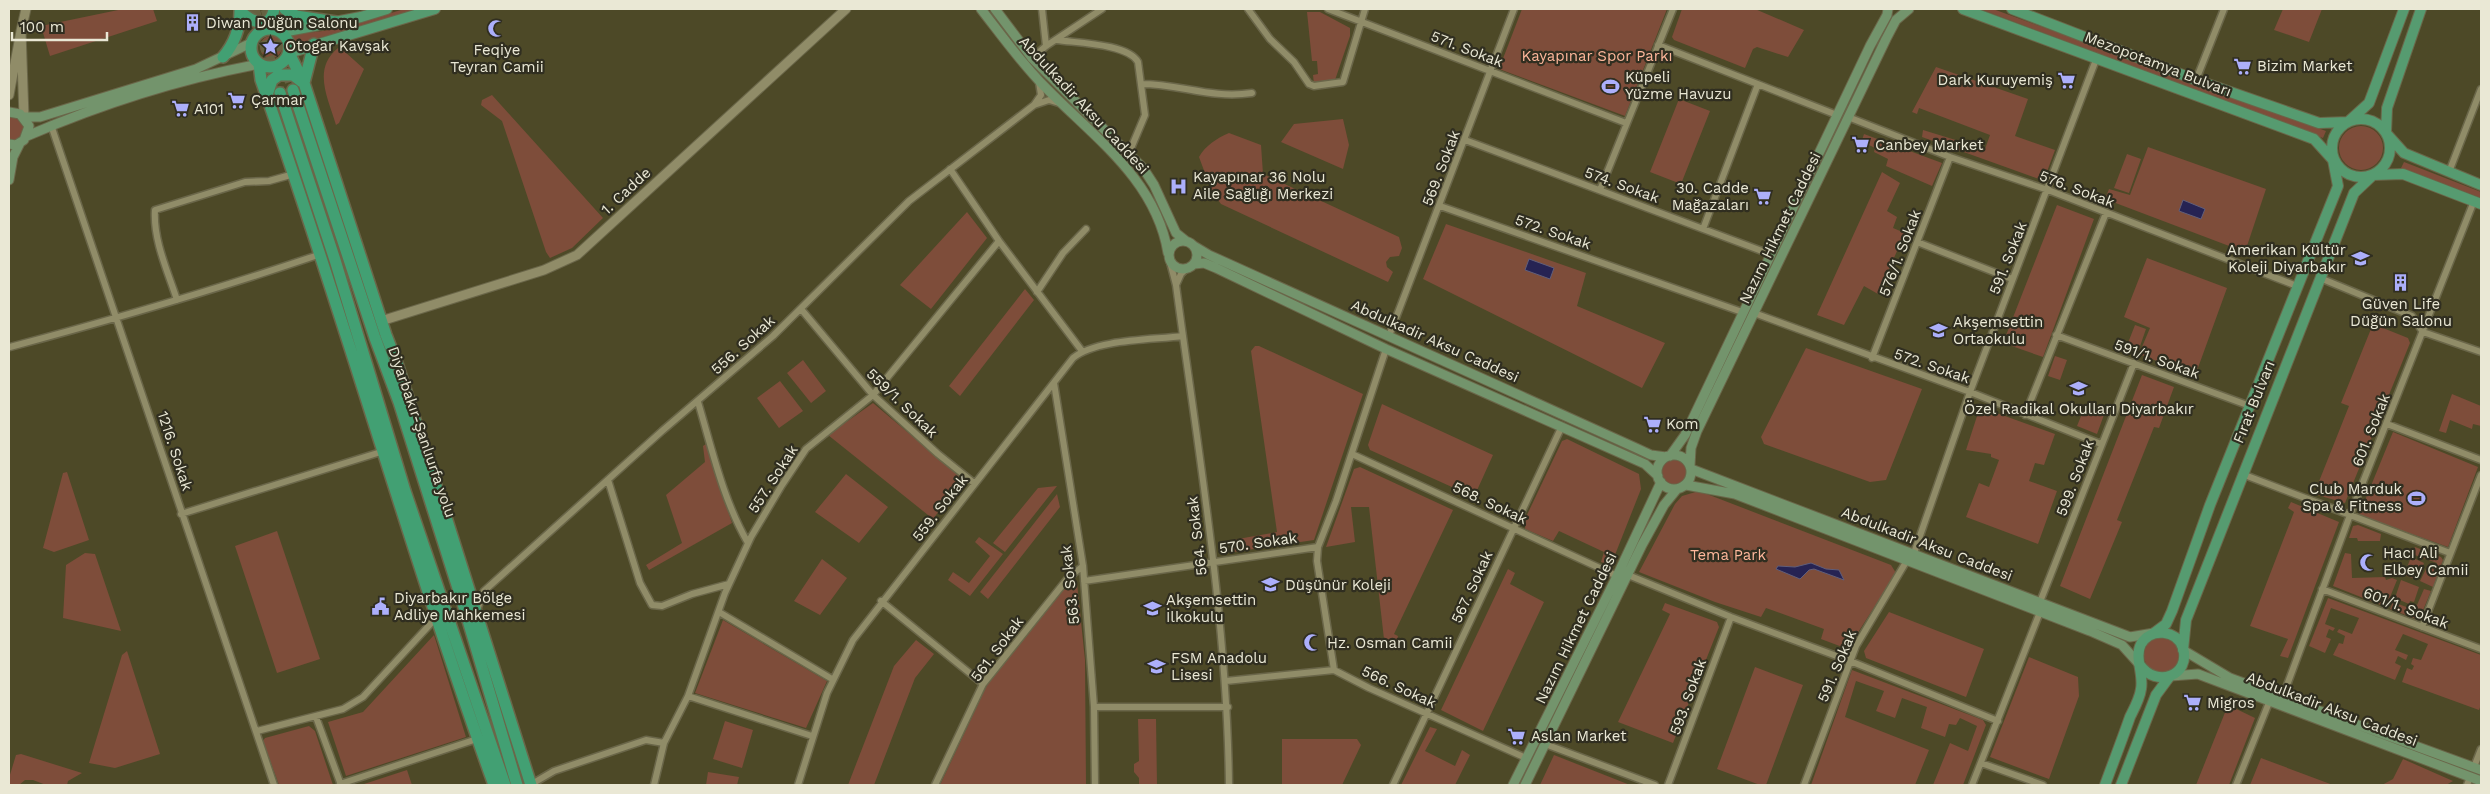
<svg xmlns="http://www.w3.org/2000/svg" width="2490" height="794" font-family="'Work Sans',sans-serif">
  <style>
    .green { fill: #7e4d3a }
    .water { fill: #262353; stroke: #615e7a }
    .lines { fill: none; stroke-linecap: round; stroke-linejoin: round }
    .trunk-tunnel { stroke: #656141; stroke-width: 11; stroke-dasharray: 11 5.5; stroke-linecap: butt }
    .minor-casing { stroke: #6a6649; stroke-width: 9 }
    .tertiary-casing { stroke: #6a6649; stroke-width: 11 }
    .secondary-casing { stroke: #6a6649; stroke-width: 11 }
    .primary-casing { stroke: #6a6649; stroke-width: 12 }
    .trunk-casing { stroke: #6a6649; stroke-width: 14 }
    .minor { stroke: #908c68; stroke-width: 6 }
    .tertiary { stroke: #908c68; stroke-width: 9 }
    .secondary { stroke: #73946c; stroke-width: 9 }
    .primary { stroke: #569b70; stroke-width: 10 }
    .trunk { stroke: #42a073; stroke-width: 11 }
    .labels { text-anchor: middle; stroke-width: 4.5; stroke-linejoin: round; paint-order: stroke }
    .poi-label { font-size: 15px; fill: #eae8d5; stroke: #302e20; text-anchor: start }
    .street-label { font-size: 15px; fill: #eae8d5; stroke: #302e20 }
    .park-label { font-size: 15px; fill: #feb79b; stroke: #302e20 }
  </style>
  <rect width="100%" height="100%" fill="#4d4927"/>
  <!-- green -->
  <path class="green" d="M123,9h30l4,12 -107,35 -9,-30z
    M404,9h17l-51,16 -52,13 -24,9 -4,-14c38,2 78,-13 114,-24z
    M1522,9h145l-42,107 -126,-47z
    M1682,9h73l49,21 -16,27 -31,-10 -4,2 -8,19 -71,-28 -2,-3z
    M1980,9h13l333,122 -3,7z
    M2283,9h39l-13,33 -35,-12z
    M1307,12h13l30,16v8l-15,44 -21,4 -1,-9 5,-1 -1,-13h-5z
    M260 47a11 11 0 1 1 22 0a11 11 0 1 1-22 0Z
    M338,48l6,3 20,18 -25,54 -3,2c-8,-27 -24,-56 2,-77z
    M1936,67l92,32 -13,37 40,14 -10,27 -6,2 -117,-42 1,-7 62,19 5,-14 -71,-27 -2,6 -5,-2z
    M492,95l111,123 -31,30 -22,10 -4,-6 -44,-131 -21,-16 1,-5z
    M1679,99l31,12 -29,73 -31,-12z
    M9,114l11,3 5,12c-4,8 -6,13 -16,12z
    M1343,119l6,26 -6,24 -62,-27 13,-18z
    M2339 148a22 22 0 1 1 44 0a22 22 0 1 1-44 0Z
    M1229,133l32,12 2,29 136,63 3,11 -3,8 -9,1 -4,5 1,5 6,5 -5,10 -167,-78 -9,-12 -13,-35c6,-11 18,-19 30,-24z
    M1864,134l78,29 -10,23 -46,-20 2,-7 -14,-7 1,-4 -6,-3v-3l-7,-2z
    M2148,147l118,42 -21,63 -140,-53 4,-10 21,6z
    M2127,154l14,5 -12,34 -15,-5z
    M2404,162l77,30v6l-80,-30z
    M1882,172l18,11 -13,28 10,6 -4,11 12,5 -27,61 -14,-8 -20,39 -27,-10z
    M2057,205l37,14 -51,138 -40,-14z
    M967,212l20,26 -56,71 -31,-24z
    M1446,224l140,49 -9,33 88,37 -23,45 -219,-109z
    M2147,258l80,30 -32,88 -56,-22 11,-26 -26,-11z
    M1025,289l9,11 -74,96 -11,-10z
    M2373,324l35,14 2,5 -65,160 -31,-9 35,-88 -8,-3z
    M2135,325l11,4 -8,23 -12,-4z
    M1255,346h4l104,48 -49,146 -80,12 -2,-12 45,-8 -26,-181z
    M1806,348l116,41 -36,91 -16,2 -106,-38 -3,-7z
    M2055,356l12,4 -7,20 -12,-4z
    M803,360l23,31 -15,12 -24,-30z
    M2142,375l32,12 -15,41 -5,-1 -37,93 5,2 -32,77 -30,-13z
    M780,381l23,30 -24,17 -22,-30z
    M2452,394l29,12v20l-8,-2 -1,5 -22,-9 -4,13 -7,-2z
    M873,403l90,76 -30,40 -105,-84z
    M1382,404l111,51 -19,42 -104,-47 -2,-5z
    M2086,404l19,8 -8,22 -20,-8z
    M1980,407l75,27 -11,31 -9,-2 -6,18 28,10 -19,53 -72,-27 13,-34 10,4 10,-27 -8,-3v-3l-25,-4z
    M2393,432l85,35 -30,80 -89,-32z
    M1567,439l72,35 2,15 -30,76 -10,-3 3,-10 -45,-21 -6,10 -28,-12 1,-12 36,-76z
    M706,444l26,79 -83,47 -3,-5 36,-22 -16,-48 39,-33 -2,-16z
    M1661 472a13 13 0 1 1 26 0a13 13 0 1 1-26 0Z
    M1360,467l93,43 -59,124 4,2 -2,8 -6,3 -5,-3 -1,-5 -15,-132h-18l4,35 -29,5 28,-78z
    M67,472l22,68 -35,12 -11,-4 20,-75z
    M846,474l42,33 -29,36 -44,-31z
    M1057,486l-52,66 -12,-9 45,-55z
    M1699,491l192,74 5,8 -46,72 -5,3 -24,-9 3,-10 -58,-21 -5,9 -46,-15 -76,-30 36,-68 7,-8z
    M1057,494l3,13 -72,92 -8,-7z
    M2291,502l48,20 -51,136 -8,-2 8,-17 -38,-13 44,-114 -6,-4z
    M2358,525l23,9 -1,7h-22l-1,-3h-8l4,-12z
    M277,531l43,128 -43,14 -42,-127z
    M979,537l24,17 -33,42 -22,-16 5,-8 16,11 21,-27 -15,-14z
    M2415,547l26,10 2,3 -10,27 -13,-6 8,-16 7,2 2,-4 -25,-9z
    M85,553l10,1 26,77 -58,-13 3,-53z
    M2345,553l6,1 1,24 33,-1 1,3 6,-2 5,2 -11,27 -53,-21z
    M2411,557l13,6 -7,17 -13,-5z
    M822,559l25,19 -27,37 -26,-14z
    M1508,569l7,4 -5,11 34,18 -61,129 -42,-21z
    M2401,580l18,7 -5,15 -4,-1 -1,3 -14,-6z
    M1077,583l8,77 1,125h-146l48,-102 80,-99z
    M2424,589l7,2 -12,29 -29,-11 3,-7 16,6 2,-5 6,2z
    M2328,598l153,57v50l-2,5 -77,-28 5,-14 5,2 2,-4 -3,-2 2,-6 8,2 7,-16 -25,-10 -8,16 13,5 -2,5 -8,-4 -3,7 6,3 -6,14 -62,-25 6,-12 4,1 2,-8 -8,-4 2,-3 13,5 7,-16 -28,-10 -6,16 10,4 -2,3 -4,-2 -3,8 5,2 -6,14 -16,-7z
    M1665,603l52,19 2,5 -46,116 -55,-21 52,-108 -8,-4z
    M1889,612l95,37 -18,48 -100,-39 -2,-7z
    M723,620l104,61 -21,47 -111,-35z
    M434,635l32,102 -120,39 -18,-54 35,-10z
    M2144 655a18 18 0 1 1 36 0a18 18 0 1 1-36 0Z
    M916,640l18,14 -19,24 -41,107h-26l46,-119z
    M127,651l33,103 -45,14 -26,-5 33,-108z
    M2029,657l49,20 1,19 -30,83 -59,-22z
    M1755,667l48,18 -37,100h-6l-43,-16z
    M1852,670l131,50 3,5 -23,60h-30l17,-42 18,8 9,-25 -17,-8 -4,7 -7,-1 -4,13 -24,-9 6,-21 -25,-9 -7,20 -19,-7 8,-20 -28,-10 -11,36 84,33 -14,35h-104z
    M2228,705l27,13 -26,67h-33z
    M1138,719h18l1,66h-18v-7l-5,-6v-8l5,-3z
    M725,721l28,9 -11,38 -29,-9z
    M309,726l6,5 18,54h-54l-16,-44 2,-3z
    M1430,727l7,2 -12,22 30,15 7,-16 8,5 -15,30h-54z
    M1282,739h75l4,6 -19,40h-60z
    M21,754l61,19 -14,8 -1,4h-21l-13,-5h-8l-6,5h-10v-7l7,-23z
    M1554,755l76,30h-90z
    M2261,758l72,27h-83z
    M2403,759l50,22 -7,4h-64l11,-6z
    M407,770l5,15h-51z
    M708,772l31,5 -2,8h-31z"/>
  <!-- water -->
  <path class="water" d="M2183,200l22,9 -4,10 -22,-8z
    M1529,259l25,9 -4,11 -25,-9z
    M1811,563l15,6 13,1 5,10 -30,-11 -5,1 -9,9 -24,-10 2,-3 17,1z"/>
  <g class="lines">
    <!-- trunk-tunnel -->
    <path class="trunk-tunnel" d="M254,9l26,84
      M266,9l27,81"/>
    <defs>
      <path id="minor" d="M1042,9l4,37
        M1248,9l22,30 24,23 15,22 5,2 29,-4 22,-73
        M1328,9l298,114
        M1057,40c21,3 71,4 81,22l7,53 -16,38
        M1658,45l179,70
        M1032,58l14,-12 56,-37
        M2196,80l28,-71
        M1039,82l2,13 -7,10 15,-5 10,3
        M1141,84c40,0 69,15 111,9
        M1848,117l102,40 98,33 249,96
        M51,125l223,660
        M1465,140l305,114
        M950,169l49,72 83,110
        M2449,172l32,-83
        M1600,190l73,-181
        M1440,206l302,106
        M1703,229l55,-145
        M1917,242l95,37
        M1170,262l6,23 5,-11 5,-5
        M2320,278l92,38 11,16 58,20
        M1176,285c22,166 51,332 53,500
        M1037,292l26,-39 23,-24
        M177,300c-9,-28 -24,-60 -22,-90l90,-28 24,-1 25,-7
        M801,309l72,86 65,59 36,29
        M1754,313l216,79 131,52
        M2056,335l194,71
        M1389,336l125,-327
        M10,347c105,-28 208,-58 311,-93
        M1872,358l78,-201
        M1054,383l29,183 11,141 1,78
        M698,402c14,47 25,98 50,141
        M2025,415l81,-202
        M2387,424l94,36
        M1352,454l265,122
        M2242,474l208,79
        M608,480l32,103 12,22 10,1 30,-12 37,-10
        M181,514l203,-63
        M1914,553l56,-161 127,-335
        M1628,575l103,42 119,44 148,60
        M1084,581l234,-34
        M2322,589l159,60
        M881,601l102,83
        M2040,602l94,-239
        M477,610l7,-19 178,-160 111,-95 136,-135 125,-96
        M719,612l113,67
        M2422,627l59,-152
        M1334,670l-17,-109 1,-14 18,-46 50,-152
        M1226,681l108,-11 35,18 157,70
        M688,696l124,40
        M2283,696l67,-181 124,-314
        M1094,707h134
        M316,717l25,68
        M257,731l86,-22 20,-12 73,-79
        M1545,744l110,41
        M1981,763l62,22
        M2474,767l7,-18
        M340,784l137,-45
        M530,785l24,-14 92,-31 18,3
        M654,785l10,-42 24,-47 37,-103 26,-56 31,-52 24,-36 67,-54 126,-154
        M798,785l29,-92 26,-53 220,-282c23,-19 80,-18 110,-22
        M935,785l48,-101 85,-106 15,-12
        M1393,785l169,-359
        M1668,785l63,-168
        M1804,785l52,-139 50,-84
        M1972,785l68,-173
        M2236,785l34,-85
        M2467,785l3,-8"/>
      <path id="tertiary" d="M21,31l5,-22
        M9,95l12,-64 3,86
        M381,321l163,-51 33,-15 269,-246"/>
      <path id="secondary" d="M981,9c21,27 41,55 65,79 49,50 110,92 122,165
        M995,9l37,49 111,110 11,17 22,48 10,8
        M9,112l11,2 9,12 -5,14 -8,5 -7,-1
        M24,117h16l156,-48 55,-26
        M27,136c74,-32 153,-57 232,-72
        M9,180l4,-23 7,-14
        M1169 255a14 14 0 1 1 28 0a14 14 0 1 1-28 0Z
        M1194,246l15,9 427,193 15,7 15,2
        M1194,264l10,-1 12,5 170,81 259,115 13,12
        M1657 472a17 17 0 1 1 34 0a17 17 0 1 1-34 0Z
        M1670,456l15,-21 185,-389 17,-31 1,-6
        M1690,466l1,-18 6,-17 189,-392 10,-19 13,-11
        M1691,469l439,168 24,-4
        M1686,485l49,9 355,137 32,14 18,20
        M2183,650l47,28 251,92
        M2171,676l27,-2 283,107
        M1513,785l104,-209 44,-94
        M1525,785l117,-240 22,-40 13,-16"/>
      <path id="primary" d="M1963,9l351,130 19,21 5,26 -128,319 -38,106 -6,13 -12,9
        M2012,9l184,71 123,43 29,-1 21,-19 35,-94
        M2421,9l-34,99 -1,25 18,20 77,32
        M282,32l79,-15 26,-8
        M289,53l146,-44
        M2332 148a29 29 0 1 1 58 0a29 29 0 1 1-58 0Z
        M2183,650l3,-30 168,-427 19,-18 30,-1 78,30
        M2105,785c8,-22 17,-45 25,-68 4,-8 10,-19 11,-28 3,-15 -7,-32 0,-45 10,-17 36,-14 42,4 8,28 -27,40 -43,17
        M2121,785l35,-90 14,-19"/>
      <path id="trunk" d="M285,9l11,7 40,6
        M240,11c11,10 30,21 34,-2
        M251 48a19 19 0 1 1 38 0a19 19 0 1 1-38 0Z
        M289,53l15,30 82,252 12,31 133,419
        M223,57c12,-14 17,-28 17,-46
        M259,64l2,16c83,234 149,472 233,705
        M304,83l10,-39
        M293,90l82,248 24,64 65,205 53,178
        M280,93l55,167 70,231 100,294
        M267,95l5,-15 7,-5h14l9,7"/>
    </defs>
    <!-- minor casing -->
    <use href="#minor" class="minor-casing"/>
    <!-- tertiary casing -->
    <use href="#tertiary" class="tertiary-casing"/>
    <!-- secondary casing -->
    <use href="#secondary" class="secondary-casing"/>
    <!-- primary casing -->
    <use href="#primary" class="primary-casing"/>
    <!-- trunk casing -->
    <use href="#trunk" class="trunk-casing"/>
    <!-- minor -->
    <use href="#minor" class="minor"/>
    <!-- tertiary -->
    <use href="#tertiary" class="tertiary"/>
    <!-- secondary -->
    <use href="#secondary" class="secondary"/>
    <!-- primary -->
    <use href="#primary" class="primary"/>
    <!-- trunk -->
    <use href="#trunk" class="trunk"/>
  </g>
  <!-- icons -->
  <defs>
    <symbol id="building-bare" viewBox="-9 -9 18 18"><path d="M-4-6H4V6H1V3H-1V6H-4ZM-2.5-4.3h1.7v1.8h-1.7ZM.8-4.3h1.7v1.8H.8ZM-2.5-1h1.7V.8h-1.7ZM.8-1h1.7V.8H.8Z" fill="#acaffb" stroke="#302e20" stroke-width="2.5" paint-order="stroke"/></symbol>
    <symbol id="mosque-bare" viewBox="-9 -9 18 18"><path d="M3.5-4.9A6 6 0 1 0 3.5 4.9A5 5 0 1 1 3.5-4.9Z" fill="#acaffb" stroke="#302e20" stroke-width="2.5" paint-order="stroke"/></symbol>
    <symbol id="sight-bare" viewBox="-9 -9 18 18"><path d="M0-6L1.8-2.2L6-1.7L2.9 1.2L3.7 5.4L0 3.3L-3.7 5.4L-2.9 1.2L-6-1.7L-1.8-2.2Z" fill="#acaffb" stroke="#302e20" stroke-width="2.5" paint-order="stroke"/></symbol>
    <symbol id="supermarket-bare" viewBox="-9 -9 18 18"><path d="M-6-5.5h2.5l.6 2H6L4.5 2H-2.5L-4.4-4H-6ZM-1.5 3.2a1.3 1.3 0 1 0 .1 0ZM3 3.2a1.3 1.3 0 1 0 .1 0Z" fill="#acaffb" stroke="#302e20" stroke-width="2.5" paint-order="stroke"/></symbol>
    <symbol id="stadium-bare" viewBox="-9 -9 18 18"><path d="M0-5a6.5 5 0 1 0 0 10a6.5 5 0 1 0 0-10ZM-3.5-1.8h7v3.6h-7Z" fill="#acaffb" stroke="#302e20" stroke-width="2.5" paint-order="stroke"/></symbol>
    <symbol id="hospital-bare" viewBox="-9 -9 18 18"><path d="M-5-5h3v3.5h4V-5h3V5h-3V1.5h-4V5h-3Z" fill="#acaffb" stroke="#302e20" stroke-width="2.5" paint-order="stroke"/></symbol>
    <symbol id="school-bare" viewBox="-9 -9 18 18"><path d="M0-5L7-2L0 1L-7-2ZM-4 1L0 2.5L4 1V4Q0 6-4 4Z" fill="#acaffb" stroke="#302e20" stroke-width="2.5" paint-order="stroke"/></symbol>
    <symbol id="civic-bare" viewBox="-9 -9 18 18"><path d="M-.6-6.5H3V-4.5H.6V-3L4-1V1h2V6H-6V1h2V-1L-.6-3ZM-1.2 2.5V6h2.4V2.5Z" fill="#acaffb" stroke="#302e20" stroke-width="2.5" paint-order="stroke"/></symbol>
  </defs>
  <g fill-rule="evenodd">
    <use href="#building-bare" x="180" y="10" width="25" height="25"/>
    <use href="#mosque-bare" x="484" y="16" width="25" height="25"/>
    <use href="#sight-bare" x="258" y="34" width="25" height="25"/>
    <use href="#supermarket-bare" x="2230" y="54" width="25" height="25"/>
    <use href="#supermarket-bare" x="2054" y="68" width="25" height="25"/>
    <use href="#stadium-bare" x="1598" y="74" width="25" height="25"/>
    <use href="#supermarket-bare" x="224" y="88" width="25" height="25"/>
    <use href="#supermarket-bare" x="168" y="96" width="25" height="25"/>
    <use href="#supermarket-bare" x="1848" y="132" width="25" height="25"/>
    <use href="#hospital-bare" x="1166" y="174" width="25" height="25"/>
    <use href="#supermarket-bare" x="1750" y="184" width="25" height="25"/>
    <use href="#school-bare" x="2348" y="246" width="25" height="25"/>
    <use href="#building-bare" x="2388" y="270" width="25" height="25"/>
    <use href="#school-bare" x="1926" y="318" width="25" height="25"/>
    <use href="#school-bare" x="2066" y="376" width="25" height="25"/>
    <use href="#supermarket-bare" x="1640" y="412" width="25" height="25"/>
    <use href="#stadium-bare" x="2404" y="486" width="25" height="25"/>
    <use href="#mosque-bare" x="2356" y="550" width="25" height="25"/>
    <use href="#school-bare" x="1258" y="572" width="25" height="25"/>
    <use href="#civic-bare" x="368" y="594" width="25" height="25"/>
    <use href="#school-bare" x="1140" y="596" width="25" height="25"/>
    <use href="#mosque-bare" x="1300" y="630" width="25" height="25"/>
    <use href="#school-bare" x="1144" y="654" width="25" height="25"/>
    <use href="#supermarket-bare" x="2180" y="690" width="25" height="25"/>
    <use href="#supermarket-bare" x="1504" y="724" width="25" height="25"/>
  </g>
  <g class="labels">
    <!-- poi labels -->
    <g class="poi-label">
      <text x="206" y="28">Diwan Düğün Salonu</text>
      <text x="285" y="51">Otogar Kavşak</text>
      <text x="497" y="55" text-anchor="middle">Feqiye<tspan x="497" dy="17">Teyran Camii</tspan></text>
      <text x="2257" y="71">Bizim Market</text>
      <text x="1625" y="82">Küpeli<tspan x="1625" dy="17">Yüzme Havuzu</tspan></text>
      <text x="2053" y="85" text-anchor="end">Dark Kuruyemiş</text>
      <text x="251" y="105">Çarmar</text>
      <text x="194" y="114">A101</text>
      <text x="1875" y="150">Canbey Market</text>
      <text x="1193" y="182">Kayapınar 36 Nolu<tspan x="1193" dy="17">Aile Sağlığı Merkezi</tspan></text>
      <text x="1749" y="193" text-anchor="end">30. Cadde<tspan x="1749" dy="17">Mağazaları</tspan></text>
      <text x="2346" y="255" text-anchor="end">Amerikan Kültür<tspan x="2346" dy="17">Koleji Diyarbakır</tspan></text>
      <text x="2401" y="309" text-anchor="middle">Güven Life<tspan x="2401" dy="17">Düğün Salonu</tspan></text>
      <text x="1953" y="327">Akşemsettin<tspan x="1953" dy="17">Ortaokulu</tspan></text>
      <text x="2079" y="414" text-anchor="middle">Özel Radikal Okulları Diyarbakır</text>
      <text x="1666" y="429">Kom</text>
      <text x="2402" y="494" text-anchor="end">Club Marduk<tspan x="2402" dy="17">Spa &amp; Fitness</tspan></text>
      <text x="2383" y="558">Hacı Ali<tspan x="2383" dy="17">Elbey Camii</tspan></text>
      <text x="1285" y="590">Düşünür Koleji</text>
      <text x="394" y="603">Diyarbakır Bölge<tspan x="394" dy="17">Adliye Mahkemesi</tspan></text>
      <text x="1166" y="605">Akşemsettin<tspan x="1166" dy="17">İlkokulu</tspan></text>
      <text x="1327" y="648">Hz. Osman Camii</text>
      <text x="1171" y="663">FSM Anadolu<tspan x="1171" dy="17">Lisesi</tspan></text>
      <text x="2207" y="708">Migros</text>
      <text x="1531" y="741">Aslan Market</text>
    </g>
    <!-- street labels -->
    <g class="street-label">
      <text transform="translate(1467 49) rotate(21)" y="5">571. Sokak</text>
      <text transform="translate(2158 64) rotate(21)" y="5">Mezopotamya Bulvarı</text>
      <text transform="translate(1084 105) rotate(47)" y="5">Abdulkadir Aksu Caddesi</text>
      <text transform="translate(1441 168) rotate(-69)" y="5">569. Sokak</text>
      <text transform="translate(1622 185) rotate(20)" y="5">574. Sokak</text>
      <text transform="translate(2077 189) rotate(21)" y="5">576. Sokak</text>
      <text transform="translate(626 191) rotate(-43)" y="5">1. Cadde</text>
      <text transform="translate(1780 228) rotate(-64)" y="5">Nazım Hikmet Caddesi</text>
      <text transform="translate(1553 232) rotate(19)" y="5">572. Sokak</text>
      <text transform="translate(1900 253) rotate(-69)" y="5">576/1. Sokak</text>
      <text transform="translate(2008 258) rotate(-68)" y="5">591. Sokak</text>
      <text transform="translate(1435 341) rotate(24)" y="5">Abdulkadir Aksu Caddesi</text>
      <text transform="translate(743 345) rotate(-42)" y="5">556. Sokak</text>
      <text transform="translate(2157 359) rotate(20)" y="5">591/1. Sokak</text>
      <text transform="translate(1932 366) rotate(19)" y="5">572. Sokak</text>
      <text transform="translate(2254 402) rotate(-68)" y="5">Fırat Bulvarı</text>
      <text transform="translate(902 403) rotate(44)" y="5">559/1. Sokak</text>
      <text transform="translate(2371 430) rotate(-68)" y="5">601. Sokak</text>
      <text transform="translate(422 432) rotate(71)" y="5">Diyarbakır-Şanlıurfa yolu</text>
      <text transform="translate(175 451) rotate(72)" y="5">1216. Sokak</text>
      <text transform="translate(2075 478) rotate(-69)" y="5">599. Sokak</text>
      <text transform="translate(773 479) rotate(-57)" y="5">557. Sokak</text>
      <text transform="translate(1490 503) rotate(25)" y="5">568. Sokak</text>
      <text transform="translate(940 508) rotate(-52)" y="5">559. Sokak</text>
      <text transform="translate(1197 536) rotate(-97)" y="5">564. Sokak</text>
      <text transform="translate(1258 543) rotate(-8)" y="5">570. Sokak</text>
      <text transform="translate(1927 544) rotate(21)" y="5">Abdulkadir Aksu Caddesi</text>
      <text transform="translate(1070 585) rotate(-96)" y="5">563. Sokak</text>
      <text transform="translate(1472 587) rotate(-65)" y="5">567. Sokak</text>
      <text transform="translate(2406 608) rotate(21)" y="5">601/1. Sokak</text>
      <text transform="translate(1576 628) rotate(-64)" y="5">Nazım Hikmet Caddesi</text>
      <text transform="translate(997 649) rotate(-53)" y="5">561. Sokak</text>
      <text transform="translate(1837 666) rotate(-67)" y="5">591. Sokak</text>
      <text transform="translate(1399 687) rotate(25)" y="5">566. Sokak</text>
      <text transform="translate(1688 697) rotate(-70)" y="5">593. Sokak</text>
      <text transform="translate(2332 709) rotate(21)" y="5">Abdulkadir Aksu Caddesi</text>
    </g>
    <!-- park labels -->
    <g class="park-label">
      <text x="1597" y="61">Kayapınar Spor Parkı</text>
      <text x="1728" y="560">Tema Park</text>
    </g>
  </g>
  <!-- border -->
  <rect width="2490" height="794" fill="none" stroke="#eae8d5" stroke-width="20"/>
  <!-- scale -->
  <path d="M12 32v8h95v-8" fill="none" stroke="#eae8d5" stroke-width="2.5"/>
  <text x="20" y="32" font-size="15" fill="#eae8d5" stroke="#302e20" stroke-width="4" paint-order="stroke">100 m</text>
</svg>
